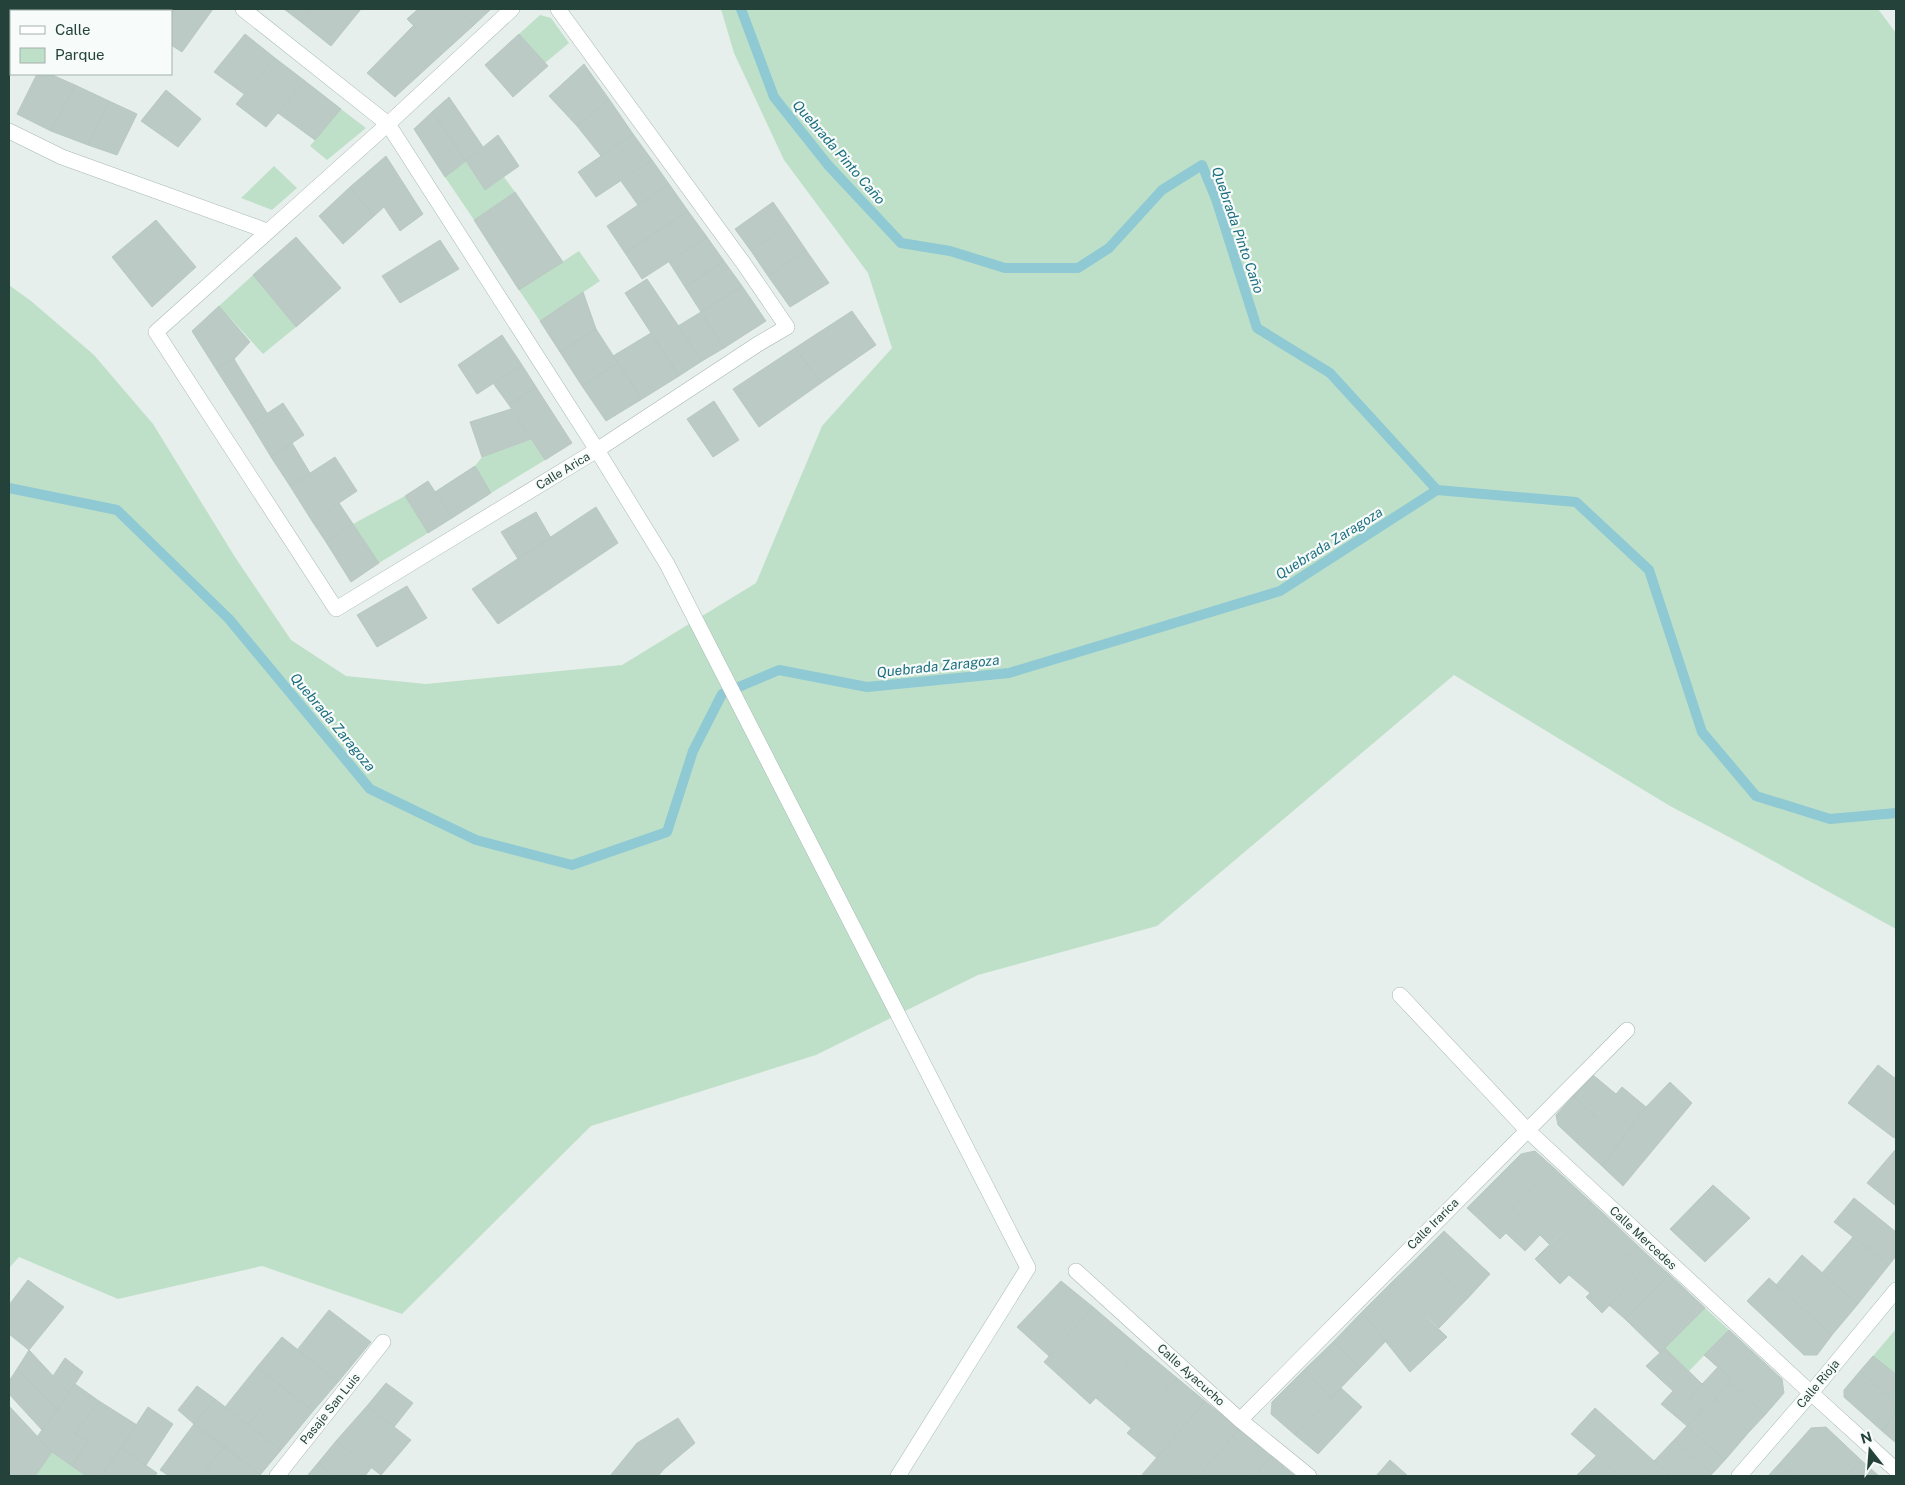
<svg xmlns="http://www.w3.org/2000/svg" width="1905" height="1485" font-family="'Public Sans',sans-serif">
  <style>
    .green { fill: #bfe0c8 }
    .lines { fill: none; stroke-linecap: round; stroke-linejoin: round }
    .stream { stroke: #8ec9d4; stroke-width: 10 }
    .building { fill: #bbcac4; stroke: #b8c9c2 }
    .street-casing { stroke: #a8b8b2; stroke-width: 16 }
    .secondary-casing { stroke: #a4bbb3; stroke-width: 16 }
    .street { stroke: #fff; stroke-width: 15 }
    .secondary { stroke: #fff; stroke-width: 15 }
    .labels { text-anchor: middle; stroke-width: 4.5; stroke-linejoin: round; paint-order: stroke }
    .street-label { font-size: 12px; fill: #24423a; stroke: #f7fbf9 }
    .water-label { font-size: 14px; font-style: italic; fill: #1c6f80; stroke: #f7fbf9 }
  </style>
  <rect width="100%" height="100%" fill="#e6efeb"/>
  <!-- green -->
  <path class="green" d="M721,9h1157l18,24v896l-150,-83 -76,-40 -216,-131 -297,251 -179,49 -162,80 -225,71 -189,188 -140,-48 -144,33 -99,-42 -10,11v-983l22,16 63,54 59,69 82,133 56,83 55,36 80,8 196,-19 134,-82 66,-157 70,-78 -24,-75 -84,-113 -50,-107z
    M540,15l11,3 18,25 -24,20 -26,-29z
    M341,109l25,19 -39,32 -17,-14z
    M466,161l19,29 19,-13 11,15 -41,28 -29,-43z
    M274,166l23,22 -25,22 -31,-12z
    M579,251l21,30 -60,40 -21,-31z
    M253,275l43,52 -33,27 -44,-48z
    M531,439l14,21 -54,33 -16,-27 7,-9z
    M405,496l23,37 -49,30 -26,-39z
    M1705,1308l24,22 -40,41 -24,-23z
    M1895,1330l1,1v43l-23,-18z
    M52,1452l34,24h-51z"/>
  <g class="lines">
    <!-- stream -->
    <path class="stream" d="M741,9l33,88 54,68 73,78 49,8 55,17h73l31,-20 53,-58 40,-25 14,34 41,129 73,45 107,117
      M9,488l108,22 112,109 141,170 106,51 96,25 95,-33 26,-81 29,-57 57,-24 88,17 142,-14 271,-82 157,-101 139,12 73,68 53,162 54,64 74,23 66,-6"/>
  </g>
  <!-- building -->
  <path class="building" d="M111,9h51l-2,2h-50z
    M162,9h51l-31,43 -11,-7v-34h-11z
    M284,9h27l-10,13z
    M311,9h50l-30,37 -30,-24z
    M418,9h41l15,16 -32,29 -35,-35z
    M459,9h32l-17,16z
    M413,26l29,28 -47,43 -28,-24z
    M245,34l30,24 -31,36 -30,-22z
    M519,34l29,32 -35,31 -28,-32z
    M275,58l30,23 -39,46 -30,-23z
    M584,64l25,35 -32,27 -28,-30z
    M37,74h13l25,11 -24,46 -34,-17z
    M305,81l36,28 -26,31 -37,-27z
    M75,85l34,16 -21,44 -37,-14z
    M166,90l35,29 -23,28 -37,-26z
    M449,97l34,50 -17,14 -34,-49z
    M609,99l24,35 -32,22 -24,-30z
    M109,101l28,13 -20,41 -29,-10z
    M432,112l34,49 -21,16 -31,-48z
    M633,134l19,26 -56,37 -18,-25z
    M498,135l21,31 -34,24 -19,-29z
    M386,156l37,58 -23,17 -16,-24 -10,9 -24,-29z
    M652,160l17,24 -31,21 -17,-24z
    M669,184l19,27 -63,42 -18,-27z
    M350,187l24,29 -31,28 -24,-28z
    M515,192l48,70 -44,28 -45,-70z
    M773,202l16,23 -38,26 -16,-22z
    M688,211l19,26 -65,42 -17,-26z
    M156,220l40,47 -44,40 -40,-50z
    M789,225l17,25 -38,26 -17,-25z
    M296,237l45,51 -45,39 -43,-52z
    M707,237l17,24 -39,26 -16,-25z
    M440,240l19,29 -59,34 -18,-27z
    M806,250l23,33 -39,24 -22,-31z
    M724,261l18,25 -41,26 -16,-25z
    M647,279l55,82 -23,15 -54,-83z
    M742,286l24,35 -42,27 -23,-36z
    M583,292l13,37 -36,23 -20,-31z
    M219,306l31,36 -16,17 -18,10 -24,-38z
    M852,311l24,34 -55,38 -26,-35z
    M701,312l23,36 -22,13 -24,-35z
    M596,329l22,34 -36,23 -22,-34z
    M651,333l28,43 -37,23 -29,-43z
    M502,335l20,30 -45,29 -19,-29z
    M795,348l26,35 -62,44 -26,-38z
    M234,359l33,54 -16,11 -35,-55z
    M618,363l24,36 -36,22 -24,-35z
    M522,365l14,22 -27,18 -16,-22z
    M536,387l36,56 -27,17 -36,-55z
    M714,401l25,39 -26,17 -26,-38z
    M283,403l21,32 -33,22 -20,-33z
    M511,409l20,30 -49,18 -12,-35z
    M292,443l18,30 -20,13 -19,-29z
    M335,457l22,34 -45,30 -22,-35z
    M475,466l16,27 -39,25 -17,-26z
    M428,481l24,37 -24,15 -23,-37z
    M339,503l14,21 -27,18 -14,-21z
    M596,507l22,36 -120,81 -26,-35z
    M536,512l15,26 -33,21 -17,-27z
    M353,524l26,39 -28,19 -25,-40z
    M407,586l20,32 -50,29 -20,-32z
    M1878,1065l18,14v56l-2,3 -46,-35z
    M1593,1075l23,19 -20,23 -23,-21z
    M1670,1082l22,21 -69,83 -21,-20 44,-59z
    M1622,1087l24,20 -44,59 -26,-24z
    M1573,1096l23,21 -20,25 -18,-17 -2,-10z
    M1895,1150l1,1v55l-29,-23z
    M1535,1151l19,17 -41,40 -24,-22 32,-32z
    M1554,1168l38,35 -43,41 -36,-36z
    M1713,1185l37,33 -45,44 -35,-33z
    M1489,1186l51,49 -15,16 -19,-18 -6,6 -33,-31z
    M1854,1198l42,34v24l-7,9 -55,-43z
    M1592,1203l25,23 -57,58 -25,-25z
    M1617,1226l21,20 -48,47 -21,-18z
    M1444,1231l46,43 -22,24 -48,-43z
    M1853,1237l36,28 -31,39 -36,-31z
    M1638,1246l15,14 -51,53 -16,-16z
    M1420,1255l48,43 -29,30 -48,-45z
    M1802,1255l56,49 -26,31 -56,-50z
    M1653,1260l16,14 -44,45 -16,-14z
    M1669,1274l36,34 -45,45 -35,-34z
    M1769,1278l63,57 -15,20h-13l-57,-54z
    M28,1280l36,27 -35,43 -20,-16v-29z
    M1061,1281l32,26 -44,49 -32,-29z
    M1391,1283l56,54 -37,35 -48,-60z
    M1093,1307l49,42 -52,55 -46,-42z
    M329,1310l42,32 -33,40 -41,-32z
    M1362,1312l24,29 -26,27 -27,-26z
    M1729,1330l24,22 -23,26 -26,-23z
    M282,1337l56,45 -25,29 -56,-44z
    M1333,1342l27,26 -29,30 -27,-28z
    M1665,1348l37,36 -13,14 14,13 -16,15 -26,-22 12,-13 -27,-25z
    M1142,1349l35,29 -46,50 -35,-30z
    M29,1350l40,43 -12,17 -40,-41z
    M1753,1352l29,27 2,14 -19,22 -37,-34z
    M1873,1356l23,18v29l-36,-32z
    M65,1358l18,14 -14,21 -16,-17z
    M257,1367l23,18 -32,40 -23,-18z
    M1718,1367l12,11 -2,3 2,1 -27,29 -14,-13z
    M17,1369l40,41 -15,20 -33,-36v-13z
    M1304,1370l27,28 -36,37 -24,-21 1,-12z
    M1860,1371l36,32v8l-14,20 -38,-34v-7z
    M1177,1378l28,23 -48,57 -30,-25z
    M1730,1382l35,33 -16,17 -34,-33z
    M386,1383l27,20 -19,24 -27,-21z
    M75,1384l24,17 -24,33 13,7 -16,25 -20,-14 -15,-15z
    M280,1385l33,26 -32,39 -33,-25z
    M197,1386l18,13 -21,25 -16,-14z
    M1341,1388l21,19 -44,47 -23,-19z
    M215,1399l66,51 -21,25 -66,-51z
    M1715,1399l34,33 -24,28 -38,-34z
    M99,1401l38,24 -36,51h-15l-14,-10 16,-25 -13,-7z
    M1205,1401l34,28 -40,47h-58z
    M9,1406l43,46 -17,24 -26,-1z
    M367,1406l44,34 -30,35 -45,-34z
    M148,1407l25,17 -27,41 -25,-17z
    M1595,1408l59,53 -15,15h-19l-49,-42z
    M1896,1411v32l-14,-12z
    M678,1418l17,25 -31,26 -6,7h-48l27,-33z
    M194,1424l31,22 -25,30h-31l-9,-6z
    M1687,1426l38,34 -13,14 -38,-34z
    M1826,1427l36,34 -16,15h-52l-15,-12 32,-36z
    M1239,1429l32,27 -17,20h-55z
    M1674,1440l38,34 -2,2h-39l-17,-15z
    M336,1441l35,27 -6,8h-31l-16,-13z
    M225,1446l35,29 -1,1h-42l-10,-8z
    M121,1448l36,25 -2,3h-54z
    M1271,1456l24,20h-41z
    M1596,1456l24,20h-44z
    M1390,1460l18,16h-32z
    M1654,1461l17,15h-32z
    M1862,1461l17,15h-33z
    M318,1463l16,13h-27z
    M1779,1464l15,12h-26z
    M207,1468l10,8h-17z"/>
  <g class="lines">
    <defs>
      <path id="street" d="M512,9l-124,115 -232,208 180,277 261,-159 161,-106 29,-17 -43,-63 -186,-255
        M9,131l53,26 205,74
        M1400,995l126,134 285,264 85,77
        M1076,1271l164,149 69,56
        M1240,1420l387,-390
        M277,1476l106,-134"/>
      <path id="secondary" d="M243,9l145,115 209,326 70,114 361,704 -130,208
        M1739,1476l72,-83 85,-103"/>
    </defs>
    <!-- street casing -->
    <use href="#street" class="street-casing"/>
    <!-- secondary casing -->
    <use href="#secondary" class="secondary-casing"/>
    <!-- street -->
    <use href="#street" class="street"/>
    <!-- secondary -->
    <use href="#secondary" class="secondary"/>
  </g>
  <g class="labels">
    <!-- street labels -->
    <g class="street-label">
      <text transform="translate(563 471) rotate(-31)" y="4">Calle Arica</text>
      <text transform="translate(1433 1224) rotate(-45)" y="4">Calle Irarica</text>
      <text transform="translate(1643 1238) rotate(43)" y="4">Calle Mercedes</text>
      <text transform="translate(1191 1375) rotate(42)" y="4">Calle Ayacucho</text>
      <text transform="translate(1818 1384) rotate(-50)" y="4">Calle Rioja</text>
      <text transform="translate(330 1409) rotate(-51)" y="4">Pasaje San Luis</text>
    </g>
    <!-- water labels -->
    <g class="water-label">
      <text transform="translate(839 152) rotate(49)" y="5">Quebrada Pinto Caño</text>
      <text transform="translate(1238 230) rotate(71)" y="5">Quebrada Pinto Caño</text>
      <text transform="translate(1329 543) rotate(-32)" y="5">Quebrada Zaragoza</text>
      <text transform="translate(938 666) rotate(-6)" y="5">Quebrada Zaragoza</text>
      <text transform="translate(333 722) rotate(50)" y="5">Quebrada Zaragoza</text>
    </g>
  </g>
  <!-- border -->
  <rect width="1905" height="1485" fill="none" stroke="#24423a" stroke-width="20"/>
  <!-- legend -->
  <rect x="10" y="10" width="162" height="65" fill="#f7fbf9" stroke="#a3b1ad"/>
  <rect x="20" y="26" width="25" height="8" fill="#ffffff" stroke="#a3b1ad"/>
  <text x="55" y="35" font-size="15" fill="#24423a">Calle</text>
  <rect x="20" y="48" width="25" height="15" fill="#bfe0c8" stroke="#a3b1ad"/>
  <text x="55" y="60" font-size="15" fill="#24423a">Parque</text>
  <!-- north arrow -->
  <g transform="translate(1870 1450) rotate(343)" stroke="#f7fbf9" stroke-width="4" paint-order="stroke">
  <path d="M0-4L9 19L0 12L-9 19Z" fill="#24423a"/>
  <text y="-8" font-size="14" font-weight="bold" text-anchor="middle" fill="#24423a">N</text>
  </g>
</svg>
